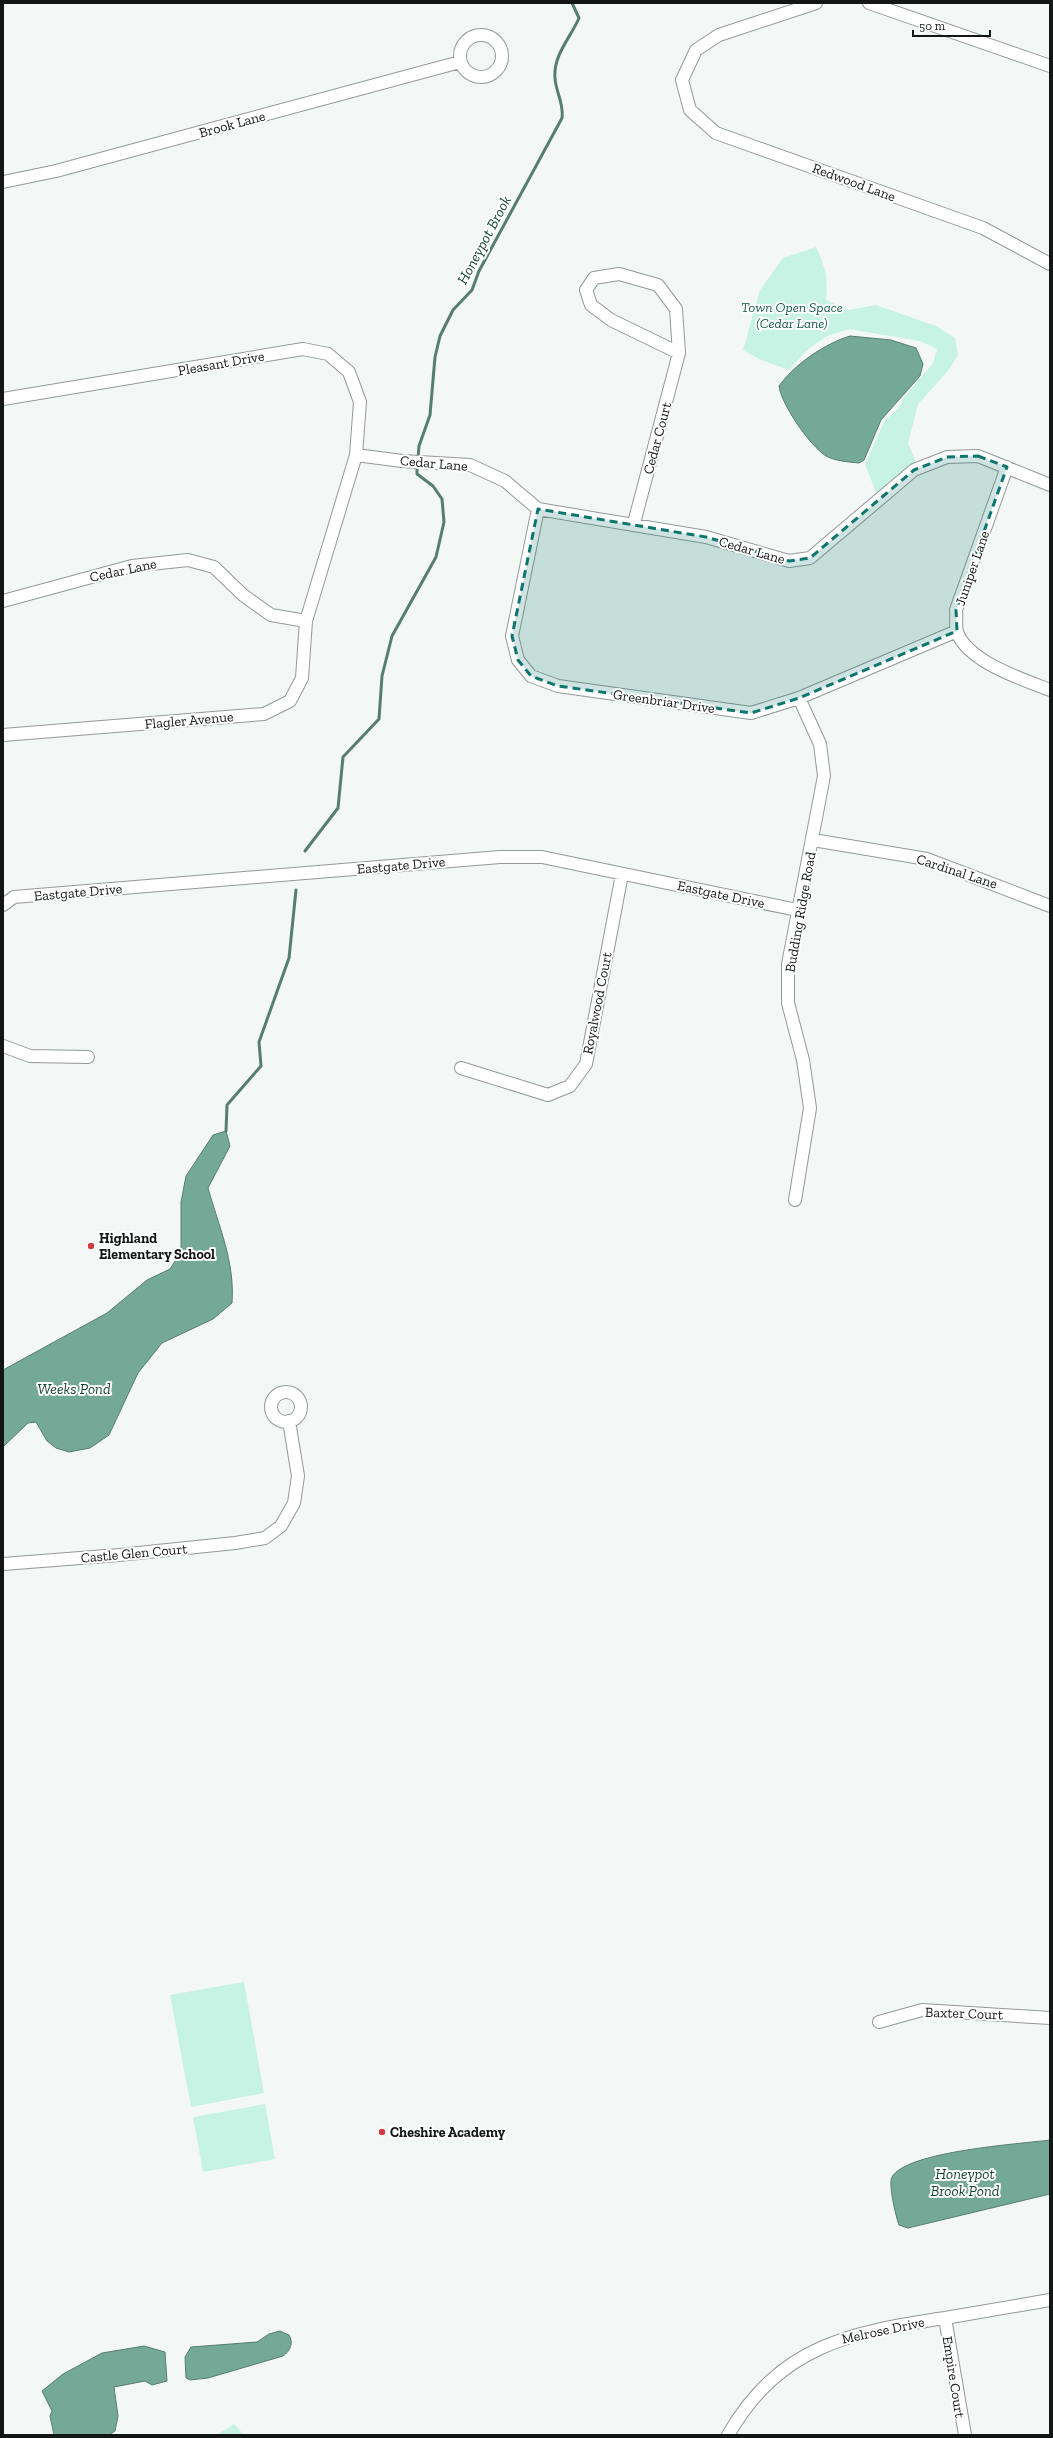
<svg xmlns="http://www.w3.org/2000/svg" width="1053" height="2438" font-family="'Zilla Slab',serif">
  <style>
    .green { fill: #c6f3e4 }
    .water { fill: #74a998; stroke: #577d71 }
    .lines { fill: none; stroke-linecap: round; stroke-linejoin: round }
    .stream { stroke: #577d71; stroke-width: 3 }
    .street-casing { stroke: #949896; stroke-width: 14 }
    .street { stroke: #fff; stroke-width: 12 }
    .marked { fill: #0f766e; fill-opacity: 0.2; stroke: #0f766e; stroke-width: 3; stroke-dasharray: 8 5; stroke-linejoin: round }
    .poi-dot { fill: #cd3d43; stroke: #fff; stroke-width: 1.5 }
    .labels { text-anchor: middle; stroke-width: 4; stroke-linejoin: round; paint-order: stroke }
    .street-label { font-size: 14px; fill: #141616; stroke: #fff }
    .park-label { font-size: 14px; font-style: italic; fill: #195d4c; stroke: #fff }
    .poi-label { font-size: 14px; font-weight: bold; fill: #141616; stroke: #fff; text-anchor: start }
    .water-label { font-size: 15px; font-style: italic; fill: #103f33; stroke: #fff }
  </style>
  <rect width="100%" height="100%" fill="#f3f8f6"/>
  <!-- green -->
  <path class="green" d="M816,247c9,18 12,32 10,53l23,10 27,-5 60,21 19,12 3,17 -10,16 -30,33 -10,39 8,19 -39,33 -12,-31 20,-44 14,-12 5,-10 29,-35 4,-14 -17,-8 -71,-12 -22,7 -20,14 -18,20 -28,-10 -18,-10 17,-60 23,-32z
    M244,1982l20,111 -73,14 -21,-112z
    M265,2104l10,55 -72,13 -10,-55z
    M234,2424l10,11h-27z"/>
  <!-- water -->
  <path class="water" d="M850,336l41,4 25,8 7,16 -3,12 -39,44 -17,40 -5,3c-10,-1 -24,-2 -33,-7 -16,-10 -45,-52 -47,-70 16,-22 45,-42 71,-50z
    M226,1131l4,15 -22,42c11,39 27,74 24,115l-19,16 -51,24 -24,30 -29,62 -19,13 -21,4 -13,-4 -9,-7 -11,-19 -8,1 -25,24v-77l104,-57 40,-33 23,-11 11,-17v-50l5,-26 27,-41z
    M1050,2140v54l-142,34 -9,-3c-3,-8 -11,-41 -7,-48 15,-26 128,-33 158,-37z
    M280,2331l9,4c5,8 1,16 -6,21l-75,22 -18,2 -4,-2 -1,-21 6,-10 66,-5 12,-8z
    M144,2346l21,6 2,29 -15,4 -7,-4 -31,6 4,29 -3,15 -6,4h-55l-4,-19 2,-5 -10,-20 21,-17 39,-21z"/>
  <g class="lines">
    <!-- stream -->
    <path class="stream" d="M418,458l1,-12 11,-31 5,-58 5,-21 13,-26 19,-20 7,-19 83,-153c2,-15 -6,-25 -7,-40 -2,-23 16,-41 24,-60l-7,-15
      M305,851l33,-43 5,-51 36,-38 3,-43 10,-40 44,-79 8,-35 -2,-23 -9,-13 -16,-12v-10
      M226,1131l1,-26 34,-39 -2,-24 30,-84 7,-68"/>
    <defs>
      <path id="street" d="M816,3l-97,32 -23,15 -14,30 8,30 26,23 267,95 67,36
        M869,3l181,63
        M460 56a21 21 0 1 1 42 0a21 21 0 1 1-42 0Z
        M3,182l53,-11 404,-109
        M619,274l39,11 18,24 3,44 -68,-33 -20,-15 -5,-15 8,-12z
        M3,399l300,-50 25,5 21,18 11,30 -4,53 -50,166 -35,-6 -28,-20 -29,-28 -26,-7 -56,6 -129,35
        M356,455l46,6 68,4 35,16 33,28 168,28 83,24 21,-3 104,-88 33,-13 31,-1 72,29
        M1007,467l-51,143c1,6 -1,15 1,22 11,30 65,47 93,58
        M538,509l-26,127 6,24 13,16 27,10 193,27 48,-15 158,-67
        M634,523l45,-170
        M3,735l261,-21 26,-13 12,-23 4,-57
        M813,840l114,19 123,47
        M3,905l11,-8 486,-40h42l255,53
        M3,1046l27,10 58,1
        M461,1068l87,27 22,-9 16,-22 36,-190
        M795,1200l15,-92 -7,-48 -15,-57v-39l36,-188 -4,-32 -21,-46
        M271 1407a15 15 0 1 1 30 0a15 15 0 1 1-30 0Z
        M3,1564l116,-9 116,-12 30,-5 16,-12 13,-23 4,-27 -9,-55
        M879,2022l43,-12 128,8
        M945,2318l20,117
        M728,2435c52,-90 123,-103 217,-117 35,-6 70,-12 105,-18"/>
    </defs>
    <!-- street casing -->
    <use href="#street" class="street-casing"/>
    <!-- street -->
    <use href="#street" class="street"/>
  </g>
  <!-- marked area -->
  <path class="marked" d="M978,456l29,11 -51,143 1,21 -158,67 -48,15 -193,-27 -27,-10 -13,-16 -6,-24 26,-127 168,28 83,24 21,-3 104,-88 33,-13z"/>
  <!-- markers -->
  <g class="poi-dot">
    <circle cx="91" cy="1246" r="4"/>
    <circle cx="382" cy="2132" r="4"/>
  </g>
  <g class="labels">
    <!-- street labels -->
    <g class="street-label">
      <text transform="translate(232 124) rotate(-15)" y="5">Brook Lane</text>
      <text transform="translate(854 182) rotate(20)" y="5">Redwood Lane</text>
      <text transform="translate(221 363) rotate(-10)" y="5">Pleasant Drive</text>
      <text transform="translate(657 438) rotate(-75)" y="5">Cedar Court</text>
      <text transform="translate(434 463) rotate(5)" y="5">Cedar Lane</text>
      <text transform="translate(752 550) rotate(16)" y="5">Cedar Lane</text>
      <text transform="translate(972 568) rotate(-71)" y="5">Juniper Lane</text>
      <text transform="translate(123 570) rotate(-12)" y="5">Cedar Lane</text>
      <text transform="translate(664 701) rotate(8)" y="5">Greenbriar Drive</text>
      <text transform="translate(189 720) rotate(-5)" y="5">Flagler Avenue</text>
      <text transform="translate(401 865) rotate(-5)" y="5">Eastgate Drive</text>
      <text transform="translate(957 871) rotate(18)" y="5">Cardinal Lane</text>
      <text transform="translate(78 892) rotate(-5)" y="5">Eastgate Drive</text>
      <text transform="translate(721 894) rotate(12)" y="5">Eastgate Drive</text>
      <text transform="translate(800 912) rotate(-80)" y="5">Budding Ridge Road</text>
      <text transform="translate(597 1003) rotate(-79)" y="5">Royalwood Court</text>
      <text transform="translate(134 1553) rotate(-5)" y="5">Castle Glen Court</text>
      <text transform="translate(964 2013) rotate(2)" y="5">Baxter Court</text>
      <text transform="translate(883 2330) rotate(-12)" y="5">Melrose Drive</text>
      <text transform="translate(954 2377) rotate(81)" y="5">Empire Court</text>
    </g>
    <!-- park labels -->
    <g class="park-label">
      <text x="792" y="312">Town Open Space<tspan x="792" dy="16">(Cedar Lane)</tspan></text>
    </g>
    <!-- poi labels -->
    <g class="poi-label">
      <text x="99" y="1243">Highland<tspan x="99" dy="16">Elementary School</tspan></text>
      <text x="390" y="2137">Cheshire Academy</text>
    </g>
    <!-- water labels -->
    <g class="water-label">
      <text transform="translate(484 240) rotate(-62)" y="5">Honeypot Brook</text>
      <text x="74" y="1394">Weeks Pond</text>
      <text x="965" y="2179">Honeypot<tspan x="965" dy="17">Brook Pond</tspan></text>
    </g>
  </g>
  <!-- border -->
  <rect width="1053" height="2438" fill="none" stroke="#141616" stroke-width="8"/>
  <!-- scale -->
  <path d="M913 30v6h77v-6" fill="none" stroke="#141616" stroke-width="2"/>
  <text x="919" y="30" font-size="12" fill="#141616" stroke="#ffffff" stroke-width="3" paint-order="stroke">50 m</text>
</svg>
